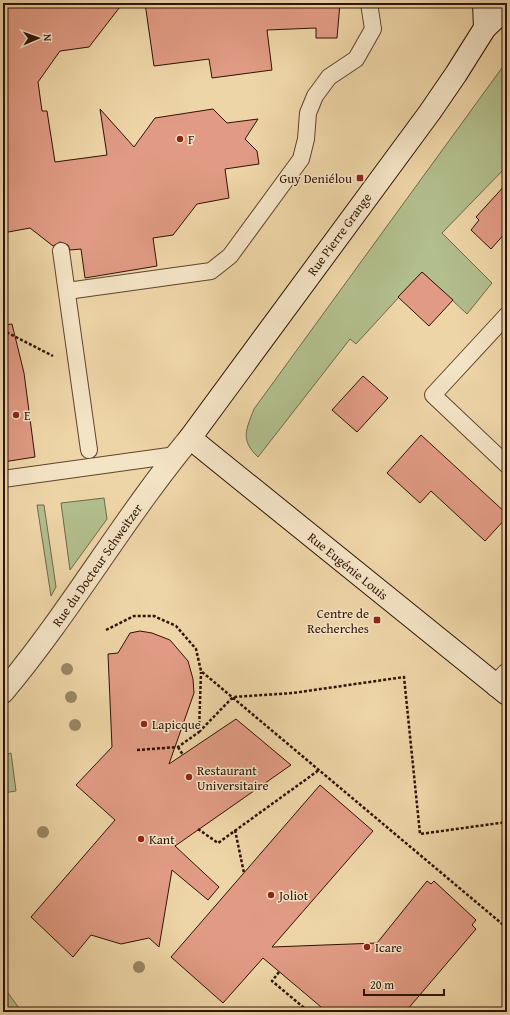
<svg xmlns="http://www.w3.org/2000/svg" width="510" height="1015" font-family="'Gentium Book Plus',serif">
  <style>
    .green { fill: #b2be8c; stroke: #706848 }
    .building { fill: #e19b84; stroke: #2e1304 }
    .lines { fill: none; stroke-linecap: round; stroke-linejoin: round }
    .lane-casing { stroke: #5e442d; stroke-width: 18 }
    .street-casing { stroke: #5e442d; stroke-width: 24 }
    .secondary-casing { stroke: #2e1304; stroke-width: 24 }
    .path { stroke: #2e1304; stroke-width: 2.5; stroke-dasharray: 3 2; stroke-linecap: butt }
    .lane { stroke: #f4e4c6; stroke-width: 16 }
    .street { stroke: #f4e4c6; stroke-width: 22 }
    .secondary { stroke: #f4e4c6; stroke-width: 22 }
    .tree { fill: #9a8664 }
    .poi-dot { fill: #8f2418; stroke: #f4e4c6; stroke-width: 1.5 }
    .labels { text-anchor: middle; stroke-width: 3; stroke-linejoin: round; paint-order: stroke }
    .poi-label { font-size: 13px; fill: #2e1304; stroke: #f4e4c6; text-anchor: start }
    .street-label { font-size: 13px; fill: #2e1304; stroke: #f4e4c6 }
  </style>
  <rect width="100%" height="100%" fill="#eed5a7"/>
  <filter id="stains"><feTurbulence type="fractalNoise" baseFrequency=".005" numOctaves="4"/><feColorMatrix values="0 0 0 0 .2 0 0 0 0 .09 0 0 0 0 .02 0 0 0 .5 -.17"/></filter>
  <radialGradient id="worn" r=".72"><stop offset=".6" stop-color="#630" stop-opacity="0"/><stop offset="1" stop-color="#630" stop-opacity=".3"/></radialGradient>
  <!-- green -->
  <path class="green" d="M507,61v105l-65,67 50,50 -25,31 -45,-42 -66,72 -6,-5 -92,118c-18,-17 -12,-27 -4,-48z
    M104,498l3,21 -37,51 -9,-67z
    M37,505h7l12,82 -5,9z
    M11,753l5,38 -13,2v-37z
    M3,989h2l17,23h-19z"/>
  <!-- building -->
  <path class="building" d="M3,3h120l-34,44 -29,4 -22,31 4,29h5l8,51 52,-7 -7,-46 34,38 21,-29 58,-9 14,14 31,-4 -13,20 12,12 2,13 -34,5 4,29 -32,6 -24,31 -20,3 4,28 -72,12 -4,-29 -11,1 -2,-5 -8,-3 -7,4 -23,-18 -27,5z
    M145,3h195l-3,35h-21v-10l-49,2 5,40 -60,8 -3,-19 -55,7z
    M507,183v48l-16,18 -20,-19 8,-10 -3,-3z
    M422,272l31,28 -24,26 -31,-29z
    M12,324l12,49 11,84 -32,5v-137z
    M363,376l25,22 -31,34 -25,-22z
    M421,435l86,79v3l-22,24 -54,-50 -11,12 -33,-30z
    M140,631l12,2 18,7 18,21 5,18 1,14 -25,71 67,-45 55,46 -116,81 44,41 -11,13 -36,-30 -13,77 -10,-9 -28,6 -30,-9 -18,22 -42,-40 84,-97 -39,-35 36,-38 -4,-93 10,-1 12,-20z
    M320,785l53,46 -101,116 105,-4 50,-62 4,3 3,-3 42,39 -4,5 4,4 -69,81 -80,2 -64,-54 -40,45 -52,-46z"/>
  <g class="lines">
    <defs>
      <path id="lane" d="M61,251l28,199
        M67,291l144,-20 19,-15 71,-97 5,-20 2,-26 7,-17 14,-19 27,-18 17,-30 -4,-26
        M507,315l-74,80 74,70
        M3,479l173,-24"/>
      <g id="street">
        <path d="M497,686l10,-11"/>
        <path id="s1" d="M3,692c68,-81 120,-173 187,-254"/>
      </g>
      <g id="secondary">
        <path d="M484,3l1,25"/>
        <path id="s2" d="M507,7l-22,21 -29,46 -26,38 -240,326 317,256"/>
      </g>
    </defs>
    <!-- lane casing -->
    <use href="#lane" class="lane-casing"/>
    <!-- street casing -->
    <use href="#street" class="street-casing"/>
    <!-- secondary casing -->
    <use href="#secondary" class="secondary-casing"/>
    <!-- path -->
    <path class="path" d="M3,329l3,3 47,24
      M106,630l28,-14h20l22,10 20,23 5,22 306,257
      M199,732l34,-35 60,-4 111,-16 16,157 87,-12
      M178,747l5,8
      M137,750l41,-3 21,-15 2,-60
      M198,829l20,14 101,-73
      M235,830l9,43
      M279,972l-7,9 37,31"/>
    <!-- lane -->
    <use href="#lane" class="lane"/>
    <!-- street -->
    <use href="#street" class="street"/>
    <!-- secondary -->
    <use href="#secondary" class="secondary"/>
  </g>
  <!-- trees -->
  <g class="tree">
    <circle cx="67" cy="669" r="6"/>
    <circle cx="71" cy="697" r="6"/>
    <circle cx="75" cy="725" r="6"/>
    <circle cx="43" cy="832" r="6"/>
    <circle cx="139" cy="967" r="6"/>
  </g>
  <!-- markers -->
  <g class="poi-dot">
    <circle cx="180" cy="139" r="4"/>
    <rect x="356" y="174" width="8" height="8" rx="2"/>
    <circle cx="16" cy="415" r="4"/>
    <rect x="373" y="616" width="8" height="8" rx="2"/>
    <circle cx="144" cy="724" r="4"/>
    <circle cx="189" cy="777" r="4"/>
    <circle cx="141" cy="839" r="4"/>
    <circle cx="271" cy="895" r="4"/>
    <circle cx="367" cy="947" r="4"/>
  </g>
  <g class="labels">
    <!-- poi labels -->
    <g class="poi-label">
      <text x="188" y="144">F</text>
      <text x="352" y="183" text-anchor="end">Guy Deniélou</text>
      <text x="24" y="420">E</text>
      <text x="369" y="618" text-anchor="end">Centre de<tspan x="369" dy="15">Recherches</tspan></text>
      <text x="152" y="729">Lapicque</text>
      <text x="197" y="775">Restaurant<tspan x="197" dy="15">Universitaire</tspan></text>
      <text x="149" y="844">Kant</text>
      <text x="279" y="900">Joliot</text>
      <text x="375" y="952">Icare</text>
    </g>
    <!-- street labels -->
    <g class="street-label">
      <text transform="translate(339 234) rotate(-54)" y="5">Rue Pierre Grange</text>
      <text dy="5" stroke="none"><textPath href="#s1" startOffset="158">Rue du Docteur Schweitzer</textPath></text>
      <text dy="5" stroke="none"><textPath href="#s2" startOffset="739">Rue Eugénie Louis</textPath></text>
    </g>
  </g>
  <!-- margin -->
  <rect width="510" height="1015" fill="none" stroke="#eed5a7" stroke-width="16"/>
  <rect x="4" y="4" width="502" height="1007" fill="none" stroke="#2e1304" stroke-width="2"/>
  <rect x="8" y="8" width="494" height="999" fill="none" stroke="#2e1304"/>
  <!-- north arrow -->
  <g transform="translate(38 38) rotate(88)" stroke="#f4e4c6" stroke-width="3" paint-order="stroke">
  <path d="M0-3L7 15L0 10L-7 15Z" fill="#2e1304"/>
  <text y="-6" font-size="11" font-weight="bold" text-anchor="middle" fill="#2e1304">N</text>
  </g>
  <!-- scale -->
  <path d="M364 989v6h80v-6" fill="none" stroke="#2e1304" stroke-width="2"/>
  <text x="370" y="989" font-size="12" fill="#2e1304" stroke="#f4e4c6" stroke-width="3" paint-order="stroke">20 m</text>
  <rect width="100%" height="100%" filter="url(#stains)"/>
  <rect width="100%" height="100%" fill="url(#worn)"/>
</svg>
